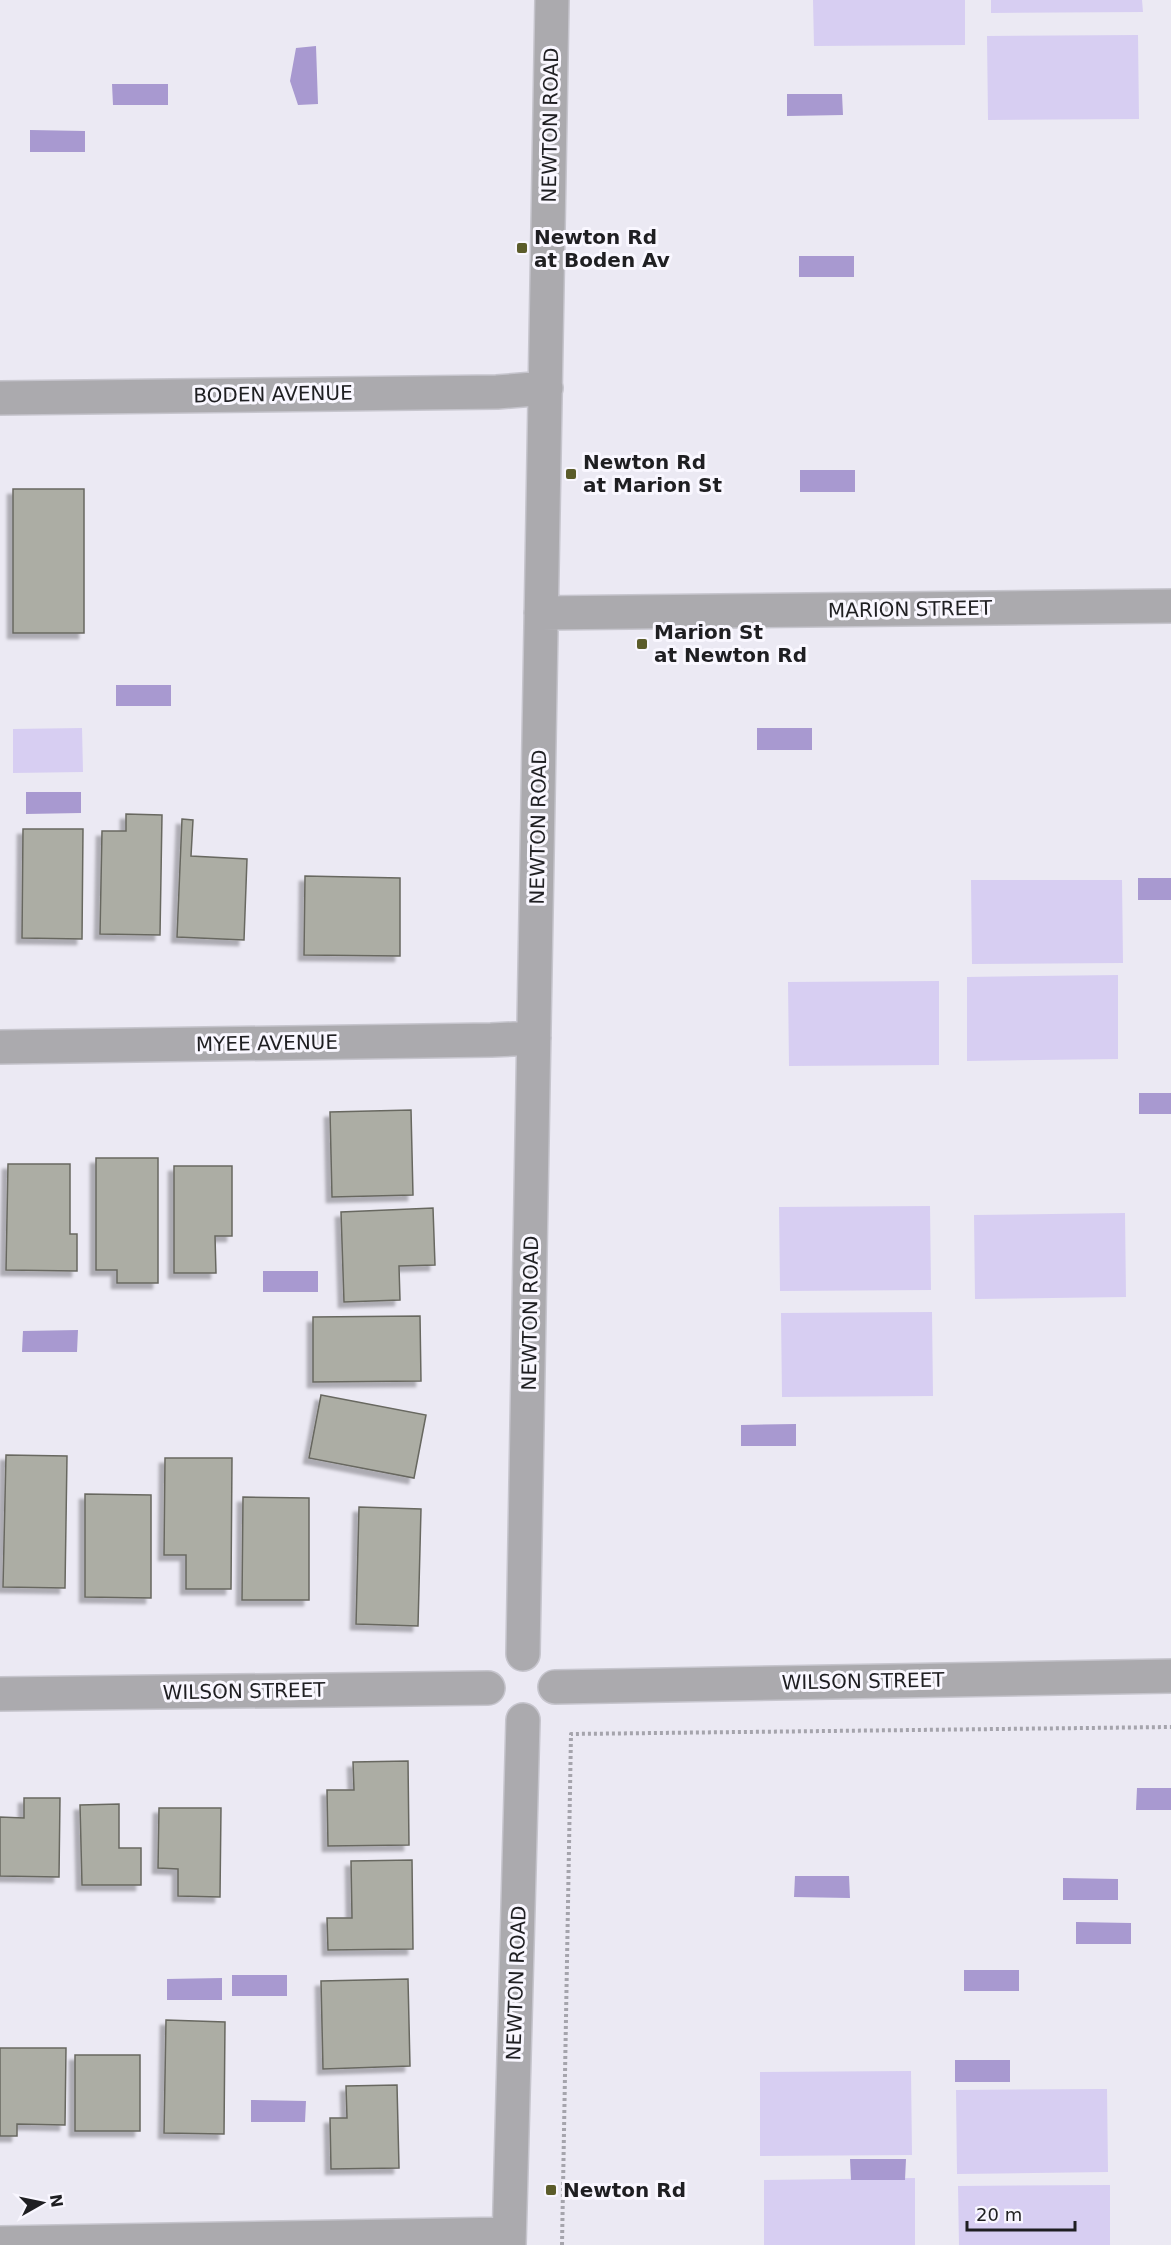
<svg xmlns="http://www.w3.org/2000/svg" width="1171" height="2245" font-family="'DejaVu Sans',sans-serif">
  <style>
    .green { fill: #d7cef2 }
    .water { fill: #a899d0 }
    .building { fill: #acada4; stroke: #686860; stroke-width: 1.5; filter: url(#shadow) }
    .lines { fill: none; stroke-linecap: round; stroke-linejoin: round }
    .minor-casing { stroke: #c6c5cd; stroke-width: 36 }
    .path { stroke: #a5a4ac; stroke-width: 4; stroke-dasharray: 3 3; stroke-linecap: butt }
    .minor { stroke: #abaaae; stroke-width: 33 }
    .poi-dot { fill: #5b5c2a; stroke: #f9f7ff; stroke-width: 2 }
    .labels { text-anchor: middle; stroke-width: 6; stroke-linejoin: round; paint-order: stroke }
    .street-label { font-size: 20px; fill: #1f1f22; stroke: #f9f7ff }
    .poi-label { font-size: 20px; font-weight: bold; fill: #1f1f22; stroke: #f9f7ff; text-anchor: start }
  </style>
  <defs>
    <filter id="shadow"><feDropShadow dx="-5.5" dy="5.5" stdDeviation="1.5" flood-color="#0004"/></filter>
  </defs>
  <rect width="100%" height="100%" fill="#ebe9f3"/>
  <!-- green -->
  <path class="green" d="M813,0h152v45l-151,1z
    M991,0h151l1,12 -152,1z
    M1138,35l1,84 -151,1 -1,-84z
    M82,728l1,44 -70,1v-44z
    M971,880h151l1,83 -151,1z
    M1118,975v84l-151,2v-84z
    M939,981v84l-150,1 -1,-84z
    M930,1206l1,84 -151,1 -1,-84z
    M1125,1213l1,84 -151,2 -1,-84z
    M932,1312l1,84 -151,1 -1,-84z
    M911,2071l1,84 -152,1v-84z
    M1107,2089l1,83 -151,2 -1,-84z
    M915,2178v67h-151v-65z
    M1110,2185v60h-151l-1,-59z"/>
  <!-- water -->
  <path class="water" d="M316,46l2,58 -20,1 -8,-24 6,-33z
    M112,84h56v21h-55z
    M787,94h55l1,21 -56,1z
    M30,130l55,1v21h-55z
    M799,256h55v21h-55z
    M800,470h55v22h-55z
    M116,685h55v21h-55z
    M757,728h55v22h-55z
    M26,792h55v21l-55,1z
    M1138,878h33v22h-33z
    M1139,1093h32v21h-32z
    M263,1271h55v21h-55z
    M78,1330l-1,22h-55l1,-21z
    M796,1424v22h-55v-21z
    M1137,1788h34v22h-35z
    M795,1876h54l1,22 -56,-1z
    M1063,1878l55,1v21h-55z
    M1076,1922l55,1v21h-55z
    M964,1970h55v21h-55z
    M232,1975h55v21h-55z
    M222,1978v22h-55v-21z
    M955,2060h55v22h-55z
    M251,2100l55,1 -1,21h-54z
    M850,2159h56l-1,21h-54z"/>
  <!-- building -->
  <path class="building" d="M13,489h71v144h-71z
    M126,814l36,1 -2,120 -60,-1 2,-103h24z
    M182,819l11,1 -2,36 56,3 -3,81 -67,-3z
    M23,829h60l-1,110 -60,-1z
    M305,876l95,2v78l-96,-1z
    M411,1110l2,85 -81,2 -2,-85z
    M96,1158h62v125h-41v-13h-21z
    M8,1164h62v70h7v37l-71,-1z
    M174,1166h58v70h-17l1,37h-42z
    M433,1208l2,57 -36,1 1,34 -56,2 -3,-90z
    M420,1316l1,65 -108,1v-65z
    M321,1395l105,20 -12,63 -105,-20z
    M6,1455l61,1 -2,132 -62,-1z
    M165,1458h67l-1,131h-45v-34h-22z
    M85,1494l66,1v103l-66,-1z
    M243,1497l66,1v102h-67z
    M359,1507l62,2 -3,117 -62,-2z
    M408,1761l1,84 -81,1 -1,-56h27l-1,-28z
    M24,1798h36l-1,79 -59,-1v-59l24,1z
    M119,1804v44h22v37h-59l-2,-80z
    M159,1808h62l-1,89 -42,-1v-27l-20,-1z
    M412,1860l1,89 -85,1 -1,-32h25l-1,-57z
    M408,1979l2,87 -87,3 -2,-88z
    M166,2020l59,2 -1,112 -60,-1z
    M0,2048h66l-1,77 -48,-1v12h-17z
    M75,2055h65v76h-65z
    M397,2085l2,83 -68,1 -1,-51h17l-1,-32z"/>
  <g class="lines">
    <defs>
      <path id="minor" d="M0,398l497,-6 49,-4
        M541,613l630,-7
        M0,1047l491,-7 43,-2
        M523,1654l29,-1654
        M555,1687l616,-11
        M0,1694l488,-6
        M0,2243l509,-9
        M509,2245l14,-525"/>
    </defs>
    <!-- minor casing -->
    <use href="#minor" class="minor-casing"/>
    <!-- path -->
    <path class="path" d="M562,2245l9,-511 600,-7"/>
    <!-- minor -->
    <use href="#minor" class="minor"/>
  </g>
  <!-- markers -->
  <g class="poi-dot">
    <rect x="516" y="242" width="12" height="12" rx="3"/>
    <rect x="565" y="468" width="12" height="12" rx="3"/>
    <rect x="636" y="638" width="12" height="12" rx="3"/>
    <rect x="545" y="2184" width="12" height="12" rx="3"/>
  </g>
  <g class="labels">
    <!-- street labels -->
    <g class="street-label">
      <text transform="translate(550 125) rotate(-89)" y="7">NEWTON ROAD</text>
      <text transform="translate(273 394) rotate(-1)" y="7">BODEN AVENUE</text>
      <text transform="translate(910 609) rotate(-1)" y="7">MARION STREET</text>
      <text transform="translate(538 827) rotate(-89)" y="7">NEWTON ROAD</text>
      <text transform="translate(267 1043) rotate(-1)" y="7">MYEE AVENUE</text>
      <text transform="translate(530 1313) rotate(-89)" y="7">NEWTON ROAD</text>
      <text transform="translate(863 1681) rotate(-1)" y="7">WILSON STREET</text>
      <text transform="translate(244 1691) rotate(-1)" y="7">WILSON STREET</text>
      <text transform="translate(516 1983) rotate(-88)" y="7">NEWTON ROAD</text>
    </g>
    <!-- poi labels -->
    <g class="poi-label">
      <text x="534" y="244">Newton Rd<tspan x="534" dy="23">at Boden Av</tspan></text>
      <text x="583" y="469">Newton Rd<tspan x="583" dy="23">at Marion St</tspan></text>
      <text x="654" y="639">Marion St<tspan x="654" dy="23">at Newton Rd</tspan></text>
      <text x="563" y="2197">Newton Rd</text>
    </g>
  </g>
  <!-- north arrow -->
  <g transform="translate(42 2203) rotate(81)" stroke="#f9f7ff" stroke-width="4.5" paint-order="stroke">
  <path d="M0-4.5L10 22L0 15L-10 22Z" fill="#1f1f22"/>
  <text y="-9" font-size="16" font-weight="bold" text-anchor="middle" fill="#1f1f22">N</text>
  </g>
  <!-- scale -->
  <path d="M967 2221v9h108v-9" fill="none" stroke="#1f1f22" stroke-width="3"/>
  <text x="976" y="2221" font-size="18" fill="#1f1f22" stroke="#f9f7ff" stroke-width="4.5" paint-order="stroke">20 m</text>
</svg>
